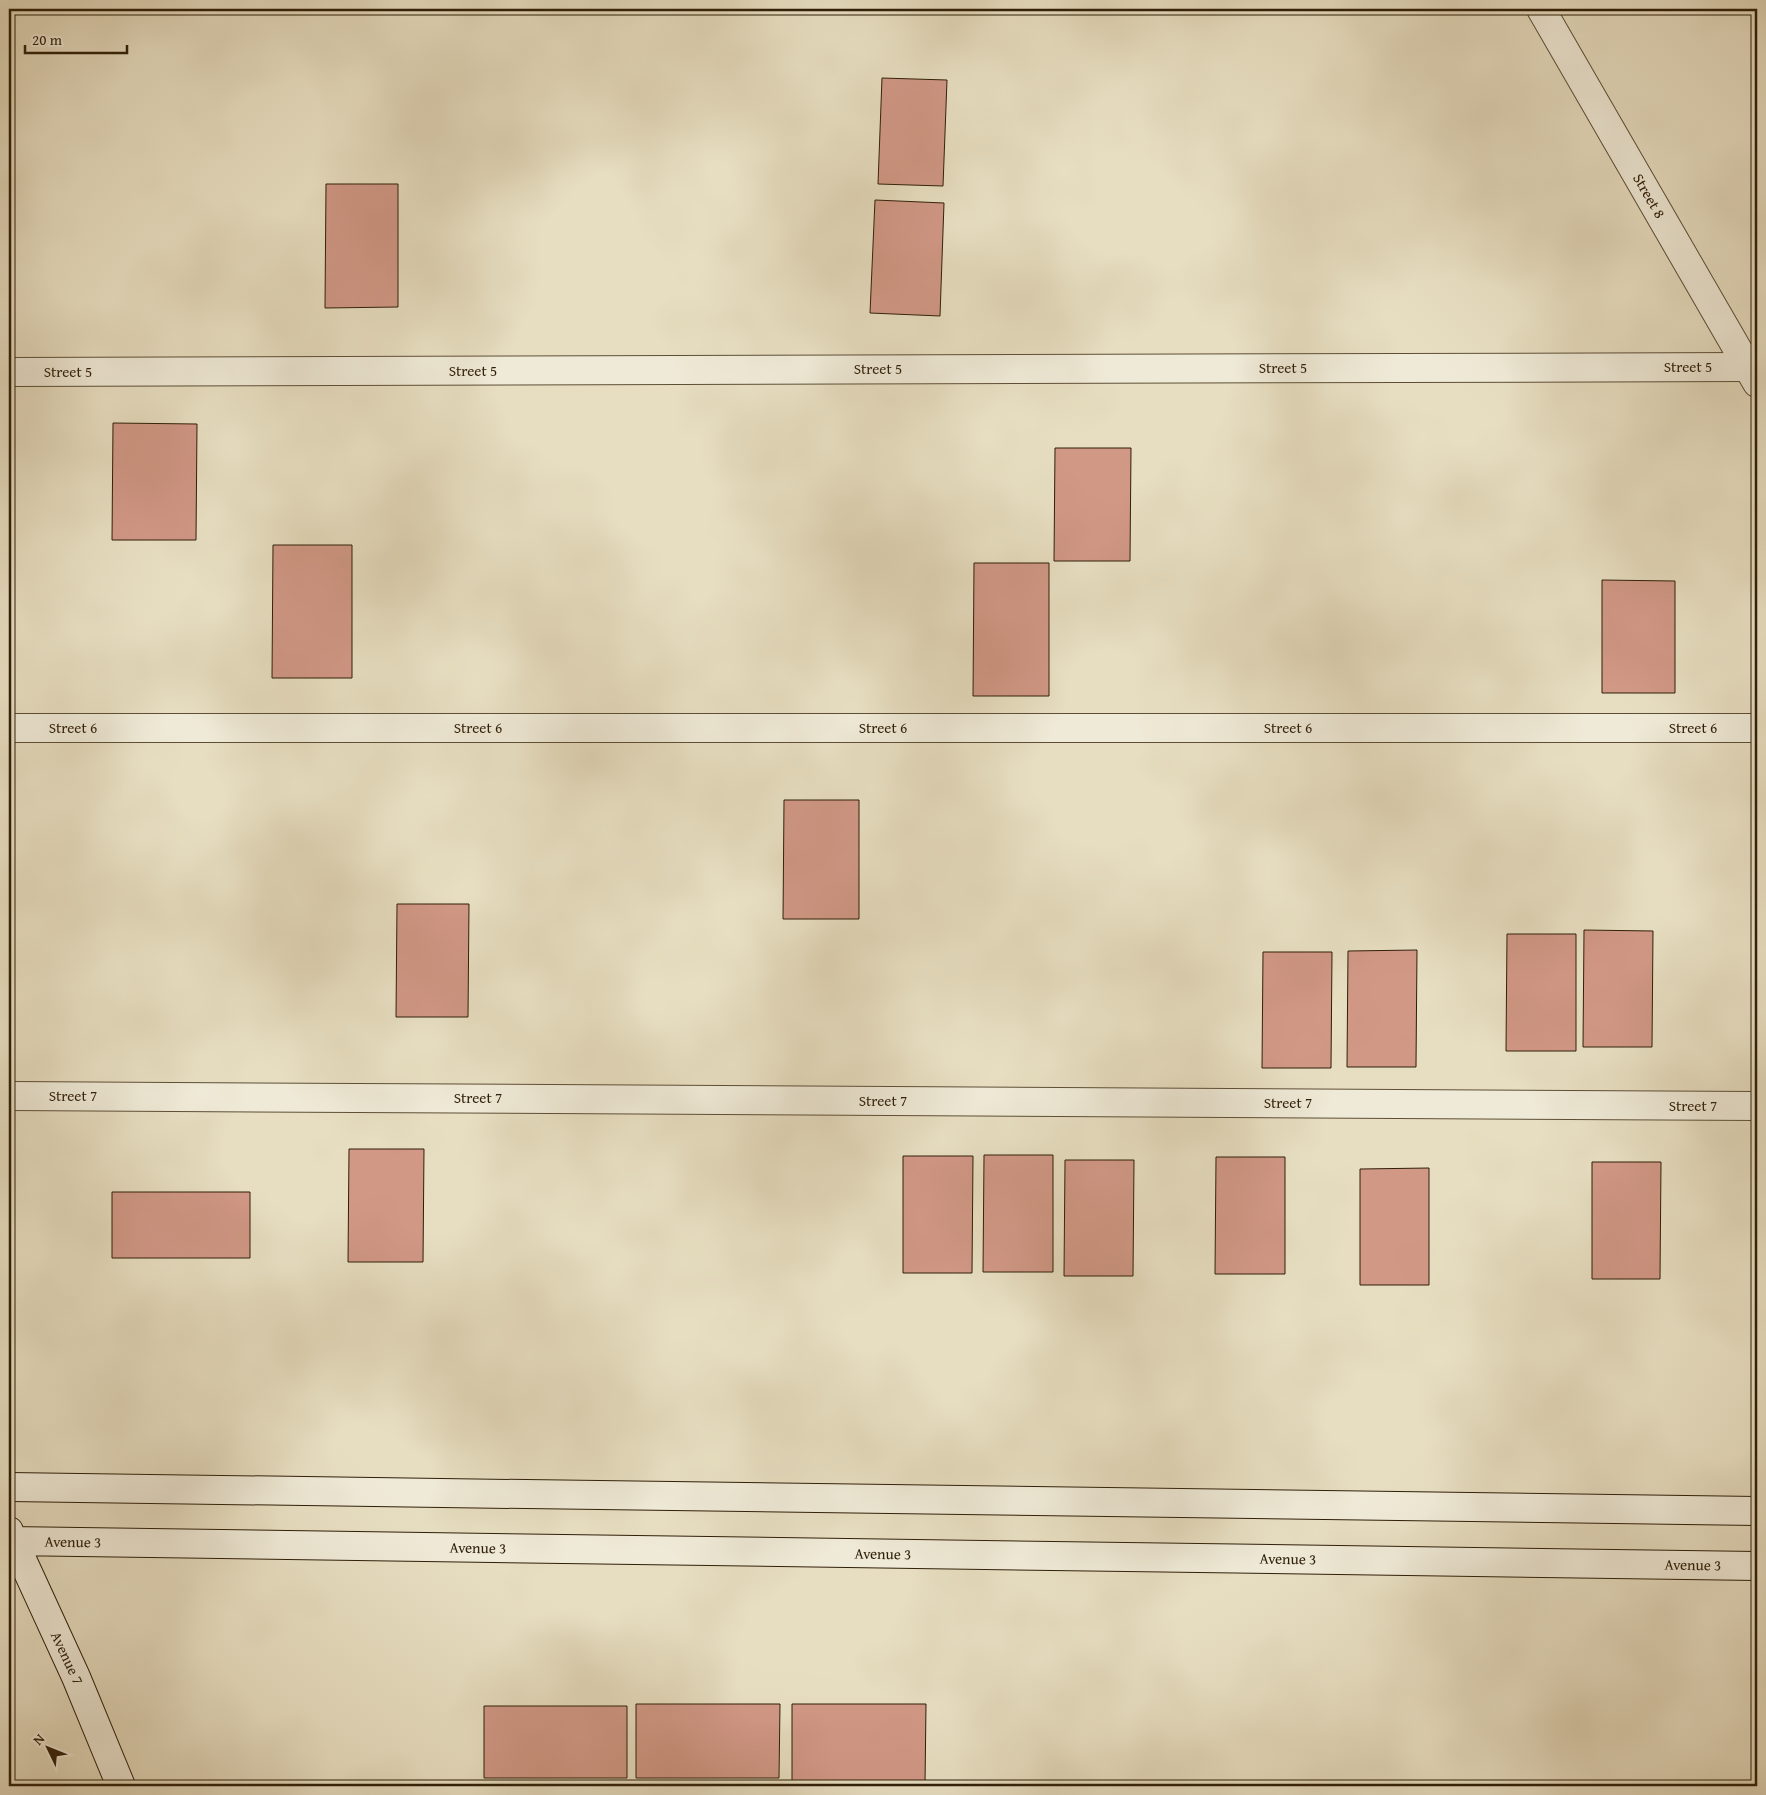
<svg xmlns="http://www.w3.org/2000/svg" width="1766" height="1795" font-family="'Gentium Book Plus',serif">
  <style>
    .building { fill: #d19886; stroke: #2f1f09 }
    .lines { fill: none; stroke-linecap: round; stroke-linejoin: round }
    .minor-casing { stroke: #5d4f37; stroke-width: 30 }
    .tertiary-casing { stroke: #5d4f37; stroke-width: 30 }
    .secondary-casing { stroke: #2f1f09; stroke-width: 30 }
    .minor { stroke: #efead7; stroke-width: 28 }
    .tertiary { stroke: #efead7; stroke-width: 28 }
    .secondary { stroke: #efead7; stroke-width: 28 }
    .labels { text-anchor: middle; stroke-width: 4; stroke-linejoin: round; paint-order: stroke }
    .street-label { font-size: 15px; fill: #2f1f09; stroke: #efead7 }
  </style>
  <rect width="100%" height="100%" fill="#e7dec1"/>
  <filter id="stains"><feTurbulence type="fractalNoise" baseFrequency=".004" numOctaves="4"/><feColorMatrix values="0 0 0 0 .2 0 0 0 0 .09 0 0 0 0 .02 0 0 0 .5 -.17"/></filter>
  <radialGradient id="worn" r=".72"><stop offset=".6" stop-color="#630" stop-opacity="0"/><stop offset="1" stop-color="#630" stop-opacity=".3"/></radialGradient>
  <!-- building -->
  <path class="building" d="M882,78l65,2 -4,106 -65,-2z
    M326,184h72v123l-73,1z
    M875,200l69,3 -4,113 -70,-3z
    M113,423l84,1 -1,116h-84z
    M1055,448h76l-1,113h-76z
    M273,545h79v133h-80z
    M974,563h75v133h-76z
    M1602,580l73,1v112h-73z
    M784,800h75v119h-76z
    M397,904h72l-1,113h-72z
    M1584,930l69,1 -1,116h-69z
    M1507,934h69v117h-70z
    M1417,950l-1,117h-69l1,-116z
    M1263,952h69l-1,116h-69z
    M349,1149h75l-1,113h-75z
    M984,1155h69v117h-70z
    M903,1156h70l-1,117h-69z
    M1216,1157h69v117h-70z
    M1065,1160h69l-1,116h-69z
    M1592,1162h69l-1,117h-68z
    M1429,1168v117h-69v-116z
    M112,1192h138v66h-138z
    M636,1704h144l-1,74h-143z
    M792,1704h134l-1,82h-133z
    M484,1706h143v72h-143z"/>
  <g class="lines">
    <defs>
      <path id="minor" d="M9,372l1739,-5
        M9,728h1748
        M9,1096l1748,10"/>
      <path id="tertiary" d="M1541,9l216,374"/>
      <path id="secondary" d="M9,1487l1748,24
        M9,1531l67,146 45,109
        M9,1541l1748,25"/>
    </defs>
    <!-- minor casing -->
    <use href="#minor" class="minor-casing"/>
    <!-- tertiary casing -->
    <use href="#tertiary" class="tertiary-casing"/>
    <!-- secondary casing -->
    <use href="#secondary" class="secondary-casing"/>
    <!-- minor -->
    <use href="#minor" class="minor"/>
    <!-- tertiary -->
    <use href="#tertiary" class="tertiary"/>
    <!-- secondary -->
    <use href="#secondary" class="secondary"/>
  </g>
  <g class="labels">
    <!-- street labels -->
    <g class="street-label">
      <text transform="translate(1649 196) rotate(60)" y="5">Street 8</text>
      <text x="1688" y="372">Street 5</text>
      <text x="1283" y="373">Street 5</text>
      <text x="878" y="374">Street 5</text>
      <text x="473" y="376">Street 5</text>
      <text x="68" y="377">Street 5</text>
      <text x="73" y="733">Street 6</text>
      <text x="478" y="733">Street 6</text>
      <text x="883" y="733">Street 6</text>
      <text x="1288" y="733">Street 6</text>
      <text x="1693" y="733">Street 6</text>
      <text x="73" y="1101">Street 7</text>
      <text x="478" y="1103">Street 7</text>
      <text x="883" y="1106">Street 7</text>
      <text x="1288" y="1108">Street 7</text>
      <text x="1693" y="1111">Street 7</text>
      <text transform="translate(73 1542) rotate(1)" y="5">Avenue 3</text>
      <text transform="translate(478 1548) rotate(1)" y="5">Avenue 3</text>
      <text transform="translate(883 1554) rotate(1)" y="5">Avenue 3</text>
      <text transform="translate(1288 1559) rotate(1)" y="5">Avenue 3</text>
      <text transform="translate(1693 1565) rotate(1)" y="5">Avenue 3</text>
      <text transform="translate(67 1658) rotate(65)" y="5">Avenue 7</text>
    </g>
  </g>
  <!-- margin -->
  <rect width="1766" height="1795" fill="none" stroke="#e7dec1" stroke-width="30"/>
  <rect x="10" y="10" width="1746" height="1775" fill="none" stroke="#2f1f09" stroke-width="2.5"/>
  <rect x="15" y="15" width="1736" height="1765" fill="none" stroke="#2f1f09"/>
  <!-- north arrow -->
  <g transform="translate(48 1748) rotate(313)" stroke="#efead7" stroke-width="4" paint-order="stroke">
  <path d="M0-4L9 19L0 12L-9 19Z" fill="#2f1f09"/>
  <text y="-8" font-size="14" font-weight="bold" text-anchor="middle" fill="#2f1f09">N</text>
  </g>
  <!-- scale -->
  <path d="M25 45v8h102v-8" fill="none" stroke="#2f1f09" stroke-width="2.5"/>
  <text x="32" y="45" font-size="15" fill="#2f1f09" stroke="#efead7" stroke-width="4" paint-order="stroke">20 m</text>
  <rect width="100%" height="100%" filter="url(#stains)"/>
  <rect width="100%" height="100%" fill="url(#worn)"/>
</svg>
